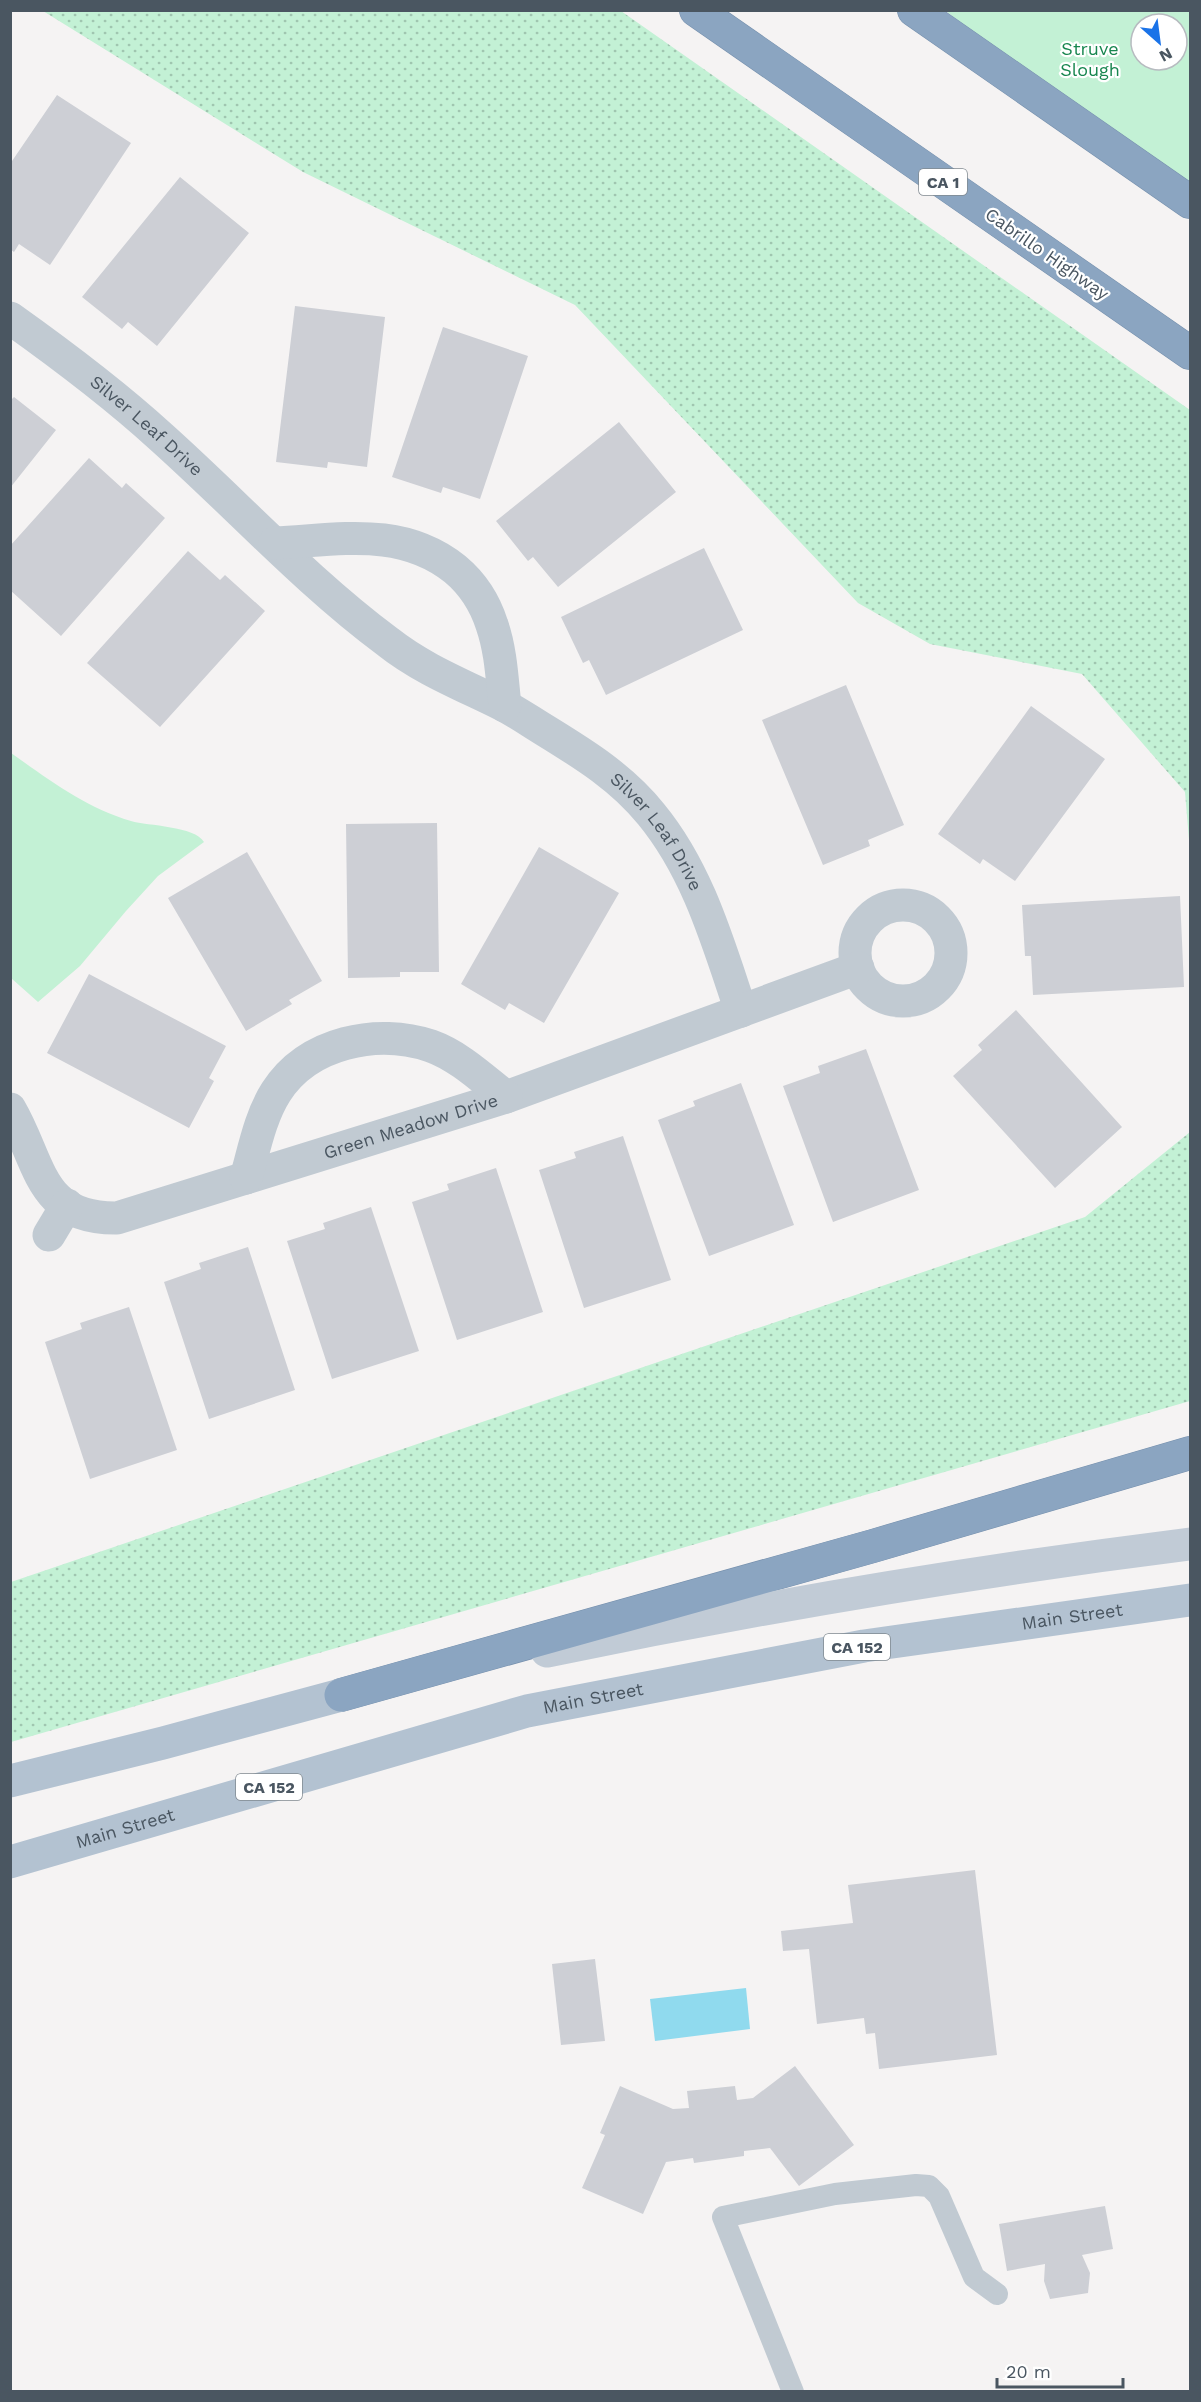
<svg xmlns="http://www.w3.org/2000/svg" width="1201" height="2402" font-family="'Work Sans',sans-serif">
  <style>
    .grass { fill: url(#grass-dots) }
    .park { fill: #c3f1d5; fill-rule: evenodd }
    .water { fill: #90daee }
    .building { fill: #cdcfd5 }
    .lines { fill: none; stroke-linecap: round; stroke-linejoin: round }
    .highway-casing { stroke: #7690ad; stroke-width: 34 }
    .lane { stroke: #c1cad2; stroke-width: 22 }
    .street { stroke: #c1cad2; stroke-width: 33 }
    .secondary { stroke: #c1cbd6; stroke-width: 33 }
    .primary { stroke: #b3c2d1; stroke-width: 33 }
    .highway { stroke: #8ba5c1; stroke-width: 33 }
    .labels { text-anchor: middle; stroke-width: 4.5; stroke-linejoin: round; paint-order: stroke }
    .shield { fill: #fff; stroke: #808990; stroke-width: 1.5 }
    .shield-label { font-size: 16px; font-weight: bold; fill: #4a5661 }
    .park-label { font-size: 18px; fill: #17864f; stroke: #fff }
    .street-label { font-size: 18px; fill: #4a5661; stroke: #fff }
  </style>
  <defs>
    <pattern id="grass-dots" width="8" height="8" patternUnits="userSpaceOnUse" patternTransform="scale(1.5)"><rect width="8" height="8" fill="#c3f1d5"/><path d="M2 2h.1M6 6h.1" fill="none" stroke="#a0c6b0" stroke-width="1.8" stroke-linecap="round"/></pattern>
  </defs>
  <rect width="100%" height="100%" fill="#f5f3f3"/>
  <!-- grass -->
  <path class="grass" d="M43,11h578l569,399v442l-5,-60 -103,-118 -152,-30 -72,-41 -283,-298 -272,-133z
    M1190,1132v269l-1179,341v-160l1074,-365z"/>
  <!-- park -->
  <path class="park" d="M946,11h244v183l-199,-147zM1141,24h36v36h-36z
    M11,753c37,26 75,55 120,68 17,5 64,5 73,21l-46,34 -32,35 -46,55 -42,36 -27,-24z"/>
  <!-- water -->
  <path class="water" d="M746,1988l4,41 -95,12 -5,-42z"/>
  <!-- building -->
  <path class="building" d="M57,95l74,48 -81,122 -31,-21 -5,8 -4,-3v-85z
    M180,177l69,56 -92,113 -29,-24 -6,7 -40,-32z
    M295,306l90,11 -18,150 -39,-5 -1,6 -51,-6z
    M443,327l85,29 -48,143 -37,-12 -2,6 -49,-16z
    M14,397l42,33 -46,58v-87z
    M619,422l57,70 -118,95 -25,-30 -5,4 -32,-40z
    M89,458l33,30 4,-5 39,35 -104,118 -51,-46v-44z
    M704,548l39,82 -137,65 -17,-35 -6,3 -22,-46z
    M188,551l32,29 5,-5 40,36 -105,116 -73,-64z
    M846,685l58,140 -36,15 2,6 -47,19 -61,-145z
    M1031,706l74,53 -90,122 -32,-22 -3,5 -42,-30z
    M437,823l2,149h-39v5l-52,1 -2,-154z
    M539,847l80,46 -75,130 -35,-20 -4,7 -44,-26z
    M247,852l75,129 -33,19 3,4 -46,27 -78,-133z
    M1180,896l4,91 -151,8 -2,-39h-6l-3,-51z
    M89,974l137,72 -17,32 5,3 -25,47 -142,-75z
    M1016,1010l106,117 -67,61 -102,-112 29,-26 -4,-5z
    M866,1049l53,141 -86,32 -50,-136 37,-13 -2,-7z
    M741,1083l53,142 -85,31 -51,-136 37,-14 -2,-5z
    M623,1136l48,144 -87,28 -45,-138 37,-12 -2,-6z
    M496,1168l47,144 -86,28 -45,-138 37,-12 -2,-6z
    M371,1207l48,144 -87,28 -45,-138 38,-12 -2,-6z
    M248,1247l47,143 -86,29 -45,-137 37,-13 -2,-6z
    M129,1307l48,143 -87,29 -45,-137 37,-13 -2,-6z
    M975,1870l22,185 -118,14 -4,-36 -9,1 -2,-16 -47,6 -8,-75 -26,2 -2,-20 72,-8 -5,-38z
    M595,1959l10,82 -44,4 -9,-81z
    M795,2066l59,79 -55,41 -29,-38 -26,3v5l-50,7 -1,-5 -27,4 -23,52 -61,-26 23,-53 -5,-2 20,-47 53,23 16,-1 -2,-17 48,-5 2,14 16,-2z
    M1105,2206l8,43 -31,6 8,18 -2,20 -38,6 -6,-18 1,-17 -38,7 -8,-47z"/>
  <g class="lines">
    <defs>
      <path id="highway" d="M696,10l494,343
        M914,10l276,192
        M341,1695l532,-149 317,-93"/>
    </defs>
    <!-- highway casing -->
    <use href="#highway" class="highway-casing"/>
    <!-- lane -->
    <path class="lane" d="M793,2392l-70,-175 112,-23 81,-9 13,1 10,10 35,81 23,17"/>
    <!-- street -->
    <g class="street">
      <path id="s1" d="M10,318c52,37 104,76 151,119 76,68 145,144 227,205 34,27 75,43 113,62 16,8 30,18 45,27 39,24 76,47 105,83 47,57 67,129 90,197"/>
      <path d="M275,543c64,-3 126,-17 180,26 18,15 30,34 37,56 9,26 10,54 13,81"/>
      <circle cx="903" cy="953" r="48"/>
      <path id="s2" d="M10,1109c31,53 28,110 107,109l389,-121 352,-129"/>
      <path d="M246,1178c8,-28 14,-61 30,-86 32,-50 101,-64 155,-46 28,10 52,33 75,51"/>
      <path d="M49,1235l18,-30"/>
    </g>
    <!-- secondary -->
    <path class="secondary" d="M547,1651c213,-44 428,-80 643,-107"/>
    <!-- primary -->
    <g class="primary">
      <path d="M10,1781l153,-38 178,-48"/>
      <path id="s3" d="M10,1862l517,-151 337,-65 326,-46"/>
    </g>
    <!-- highway -->
    <use href="#highway" class="highway"/>
  </g>
  <g class="labels">
    <!-- shield labels -->
    <g class="shield">
      <rect x="919" y="169" width="48" height="26" rx="4.5"/>
      <rect x="824" y="1634" width="66" height="26" rx="4.5"/>
      <rect x="236" y="1774" width="66" height="26" rx="4.5"/>
    </g>
    <g class="shield-label">
      <text x="943" y="188">CA 1</text>
      <text x="857" y="1653">CA 152</text>
      <text x="269" y="1793">CA 152</text>
    </g>
    <!-- park labels -->
    <g class="park-label">
      <text x="1090" y="55">Struve<tspan x="1090" dy="21">Slough</tspan></text>
    </g>
    <!-- street labels -->
    <g class="street-label">
      <text transform="translate(1047 254) rotate(35)" y="6">Cabrillo Highway</text>
      <text dy="6" stroke="none"><textPath href="#s1" startOffset="174">Silver Leaf Drive</textPath></text>
      <text dy="6" stroke="none"><textPath href="#s1" startOffset="832">Silver Leaf Drive</textPath></text>
      <text dy="6" stroke="none"><textPath href="#s2" startOffset="474">Green Meadow Drive</textPath></text>
      <text dy="6" stroke="none"><textPath href="#s3" startOffset="1092">Main Street</textPath></text>
      <text dy="6" stroke="none"><textPath href="#s3" startOffset="606">Main Street</textPath></text>
      <text dy="6" stroke="none"><textPath href="#s3" startOffset="120">Main Street</textPath></text>
    </g>
  </g>
  <!-- border -->
  <rect width="1201" height="2402" fill="none" stroke="#4a5661" stroke-width="24"/>
  <!-- north arrow -->
  <g transform="translate(1159 42) rotate(152)"><circle r="28" fill="#ffffff" stroke="#b7bbc0" stroke-width="1.5"/>
  <path d="M0-4.5L10 22L0 15L-10 22Z" fill="#1a73e8"/>
  <text y="-9" font-size="16" font-weight="bold" text-anchor="middle" fill="#4a5661">N</text>
  </g>
  <!-- scale -->
  <path d="M997 2378v9h126v-9" fill="none" stroke="#4a5661" stroke-width="3"/>
  <text x="1006" y="2378" font-size="18" fill="#4a5661" stroke="#ffffff" stroke-width="4.5" paint-order="stroke">20 m</text>
</svg>
